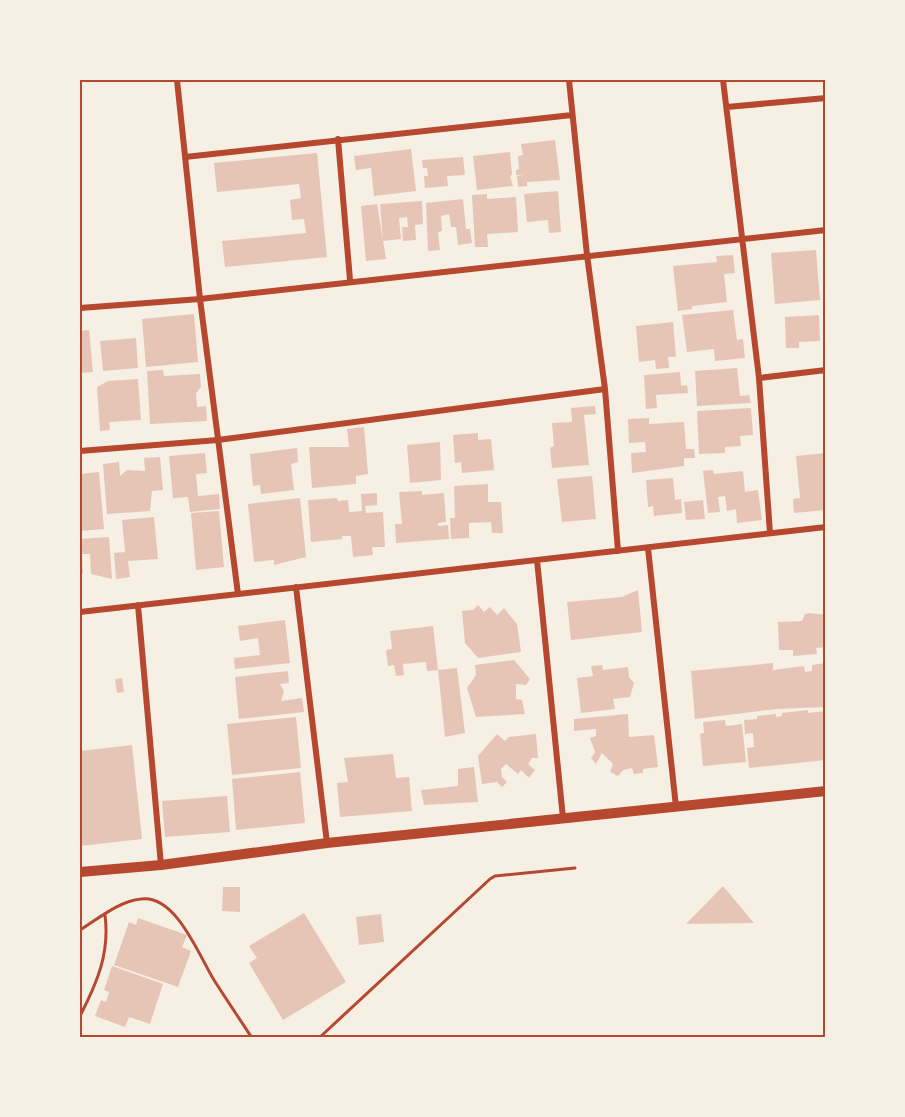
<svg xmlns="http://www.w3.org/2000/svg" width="905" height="1117" font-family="Montserrat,sans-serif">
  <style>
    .building { fill: #e6c5b7 }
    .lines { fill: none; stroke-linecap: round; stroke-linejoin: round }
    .path { stroke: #b5482f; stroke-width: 3 }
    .minor { stroke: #b5482f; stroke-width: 6 }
    .tertiary { stroke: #b5482f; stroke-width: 10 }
    .neatline { fill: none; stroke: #b5482f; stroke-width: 2 }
  </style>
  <rect width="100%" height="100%" fill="#f6efe4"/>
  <!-- building -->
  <path class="building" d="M555,140l5,40 -33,2v4l-9,1 -1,-11 6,-1h-7v-5l3,-1 -1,-13 5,-1 -2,-11z
    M411,149l5,42 -42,5 -3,-28 -15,2 -2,-14z
    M510,152l2,23 -2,1 3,10 -36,4 -4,-34z
    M317,153l10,104 -102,10 -3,-26 84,-8 -2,-14 -12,1 -2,-20 11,-2 -2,-14 -82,8 -3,-29z
    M463,157l2,18 -18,1 1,10 -23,2 -1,-12h4l-1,-8h-4l-1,-8z
    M558,191l3,41 -12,1 -1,-13 -21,2 -3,-28z
    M487,194v5l29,-2 2,35 -31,2 1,13h-13l-3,-52z
    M463,199l3,30h4l2,14 -14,2 -2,-18h-5l-2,-13 -8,2 1,15 -4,1 2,18 -12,1 -2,-48z
    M422,201l1,23 -8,1 1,15 -13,1 -1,-14h6l-1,-10 -8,1 2,21 -18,2 -3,-37z
    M377,204l9,55 -20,2 -5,-55z
    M816,250l4,50 -45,4 -4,-51z
    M733,255l2,18 -11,1 3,28 -35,4v3l-14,2 -5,-45 44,-4 -1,-6z
    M733,310l4,30 6,-1 2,19 -30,3 -1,-12 -27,3 -5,-37z
    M194,314l4,48 -52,5 -4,-48z
    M819,315l1,26 -21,1v6h-13l-1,-31z
    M673,322l3,35h-8l1,11 -13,1 -1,-9 -16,2 -3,-36z
    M89,330l4,42 -13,1v-42z
    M136,338l2,30 -35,3 -3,-30z
    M737,368l3,28 9,-1 2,8 -54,3 -2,-35z
    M163,370l1,6 36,-2 1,13 -5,6 1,14 9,-1 1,15 -57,3 -3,-53z
    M680,372l1,14 6,-1 1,8 -32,2 1,13 -11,1 -2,-34z
    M138,379l3,41 -32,2 1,8 -10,1 -3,-44 11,-6z
    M595,406l1,8 -12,1 5,50 -37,3 -2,-20 4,-2 -2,-23 20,-1 -1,-14z
    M751,408l2,27 -13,1 1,10 -16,1v6l-26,1 -2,-43z
    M649,418v6l35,-2 2,27h8l1,9h-11v8l-52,7 -1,-20 15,-1 -1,-10 -16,1 -1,-24z
    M364,427l4,47 -12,2v8l-44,4 -3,-41h40l-2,-18z
    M478,433v7l13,-1 3,31 -32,3 -1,-11 -6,1 -2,-28z
    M440,442l1,38 -31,3 -3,-38z
    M297,448l1,14 -7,2 3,26 -33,4 -1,-9 -7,1 -3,-32z
    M205,453l2,20 -11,1 2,22 21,-2 1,15 -30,3 -2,-15 -15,1 -4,-42z
    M826,453v57l-32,3 -1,-14 7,-1 -4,-42z
    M160,457l3,33 -11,1 -2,20 -43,3 -4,-50 16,-2 1,14 7,-6 18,1 -1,-13z
    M713,470l1,4 29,-3 2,21 13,-2 4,30 -25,3 -1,-14 -9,2 -2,-15 -7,1 2,15 -12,1 -5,-42z
    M99,472l5,57 -24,2v-57z
    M592,476l4,43 -34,3 -5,-43z
    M673,478l2,22 6,-1 1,14 -28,3 -1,-10 -5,1 -2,-27z
    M488,484v18h13l2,31h-11l-1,-11 -22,1v15l-18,1 -1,-21h5l-1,-32z
    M422,491v4l22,-2 2,29 -8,1v3l10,-1 1,14 -53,4 -1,-19h7l-3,-32z
    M377,493v12l-12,1 1,7 17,-1 2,35h-13l1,8 -20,2 -2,-21h-9v3l-31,3 -3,-42 29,-2 1,3 10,-1 1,12 13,-1 -1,-17z
    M300,498l6,59 -32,8v-5l-20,2 -6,-58z
    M703,500l2,19 -19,1 -2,-18z
    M219,511l5,56 -28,3 -5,-57z
    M154,517l4,42 -30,2 2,16 -14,2 -2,-26 11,-1 -3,-32z
    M109,537l3,42 -21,-5 -1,-20h-8l1,19h-3v-34z
    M638,590l4,42 -71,8 -4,-38 55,-5z
    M478,605l6,7 6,-5 7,8 7,-7 13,16 4,28 -43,6 -13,-15 -3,-32 11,-1z
    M810,613l16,2v32l-10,1 1,6 -24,2v-6h-14l-1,-28 24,-1 3,-7z
    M285,620l5,43 -55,6 -1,-11 26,-3 -2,-17 -18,3 -2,-15z
    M433,626l5,44 19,-2 8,65 -20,4 -7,-67 -11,1 -1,-9 -23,2 1,11 -8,1 -2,-11 -6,1 -2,-16 6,-1 -2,-18z
    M514,660l16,19 -4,6 -10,-1v15l6,1 3,14 -49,3 -9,-29 9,-13 -1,-10z
    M773,663v7l31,-4 1,6 7,-1v-6l14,-2v44l-49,2 -82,10 -4,-48z
    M602,665l1,5 25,-3 1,10 5,6 -4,14 -17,2 2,10 -34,4 -4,-35 16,-2 -2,-10z
    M288,671l1,12 -9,1 4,7 -3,10 21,-3 2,14 -65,7 -4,-42z
    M122,678l2,14 -7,1 -2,-14z
    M808,710v3l18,-2v49l-77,8 -2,-20 7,-1 -1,-14 -8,1 -1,-14 13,-1v-3l19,-2v3l6,-1v-3z
    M628,714l1,23 25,-2 4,32 -15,2v4l-9,1 -2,-6 -9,2 -5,6 -8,-4 3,-8 -11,-11 -6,11 -5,-6 4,-6 -5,-14 6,-2v-7l-22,2v-12z
    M296,717l5,51 -69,7 -5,-51z
    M725,720l1,6 16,-2 4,38 -43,4 -3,-32 4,-1 -1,-11z
    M497,734l8,7 4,-4 27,-3 2,24h-6l-4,6 7,6 -6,8 -8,-8 -3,4 -12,-10 -5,5 1,8 5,5 -5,5 -5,-5 -15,2 -4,-28z
    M132,745l10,94 -62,7v-95z
    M393,754l3,24 13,-1 3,34 -72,6 -3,-34 11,-1 -4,-24z
    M474,767l4,35 -54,3 -3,-15 37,-4v-17z
    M300,772l5,51 -69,7 -4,-51z
    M227,796l3,36 -65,5 -3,-36z
    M723,886l31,37 -68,1z
    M223,887h17v25l-18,-1z
    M304,913l42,69 -63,38 -34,-57 8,-5 -8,-12z
    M381,914l3,28 -25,3 -3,-28z
    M138,918l49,17 -5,12 9,4 -13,36 -64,-22 15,-43 7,3z
    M112,966l51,18 -13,40 -21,-7 -4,10 -30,-11 6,-16 5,2 3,-10 -5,-2z"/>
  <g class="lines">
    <!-- path -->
    <path class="path" d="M80,930c18,-11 39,-29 61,-31 35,-5 58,57 73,81 12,19 25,38 38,58
      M80,1016c17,-33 30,-63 25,-101
      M319,1038l171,-159 5,-3 80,-8"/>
    <!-- minor -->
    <path class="minor" d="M177,80l23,219 38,295
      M569,80l18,175 18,134 13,162
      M723,80l36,298 11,155
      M727,107l99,-9
      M338,139l12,141
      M185,157l387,-42
      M80,308l120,-9 626,-69
      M759,378l67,-8
      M80,451l138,-11 387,-51
      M648,548l28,259
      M537,560l26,258
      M296,587l31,256
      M138,605l23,260
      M80,612l746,-85"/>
    <!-- tertiary -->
    <path class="tertiary" d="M80,872l81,-7 166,-22 499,-52"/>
  </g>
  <!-- border -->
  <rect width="905" height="1117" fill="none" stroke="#f6efe4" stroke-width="162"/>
  <rect x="81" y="81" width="743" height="955" class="neatline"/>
</svg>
